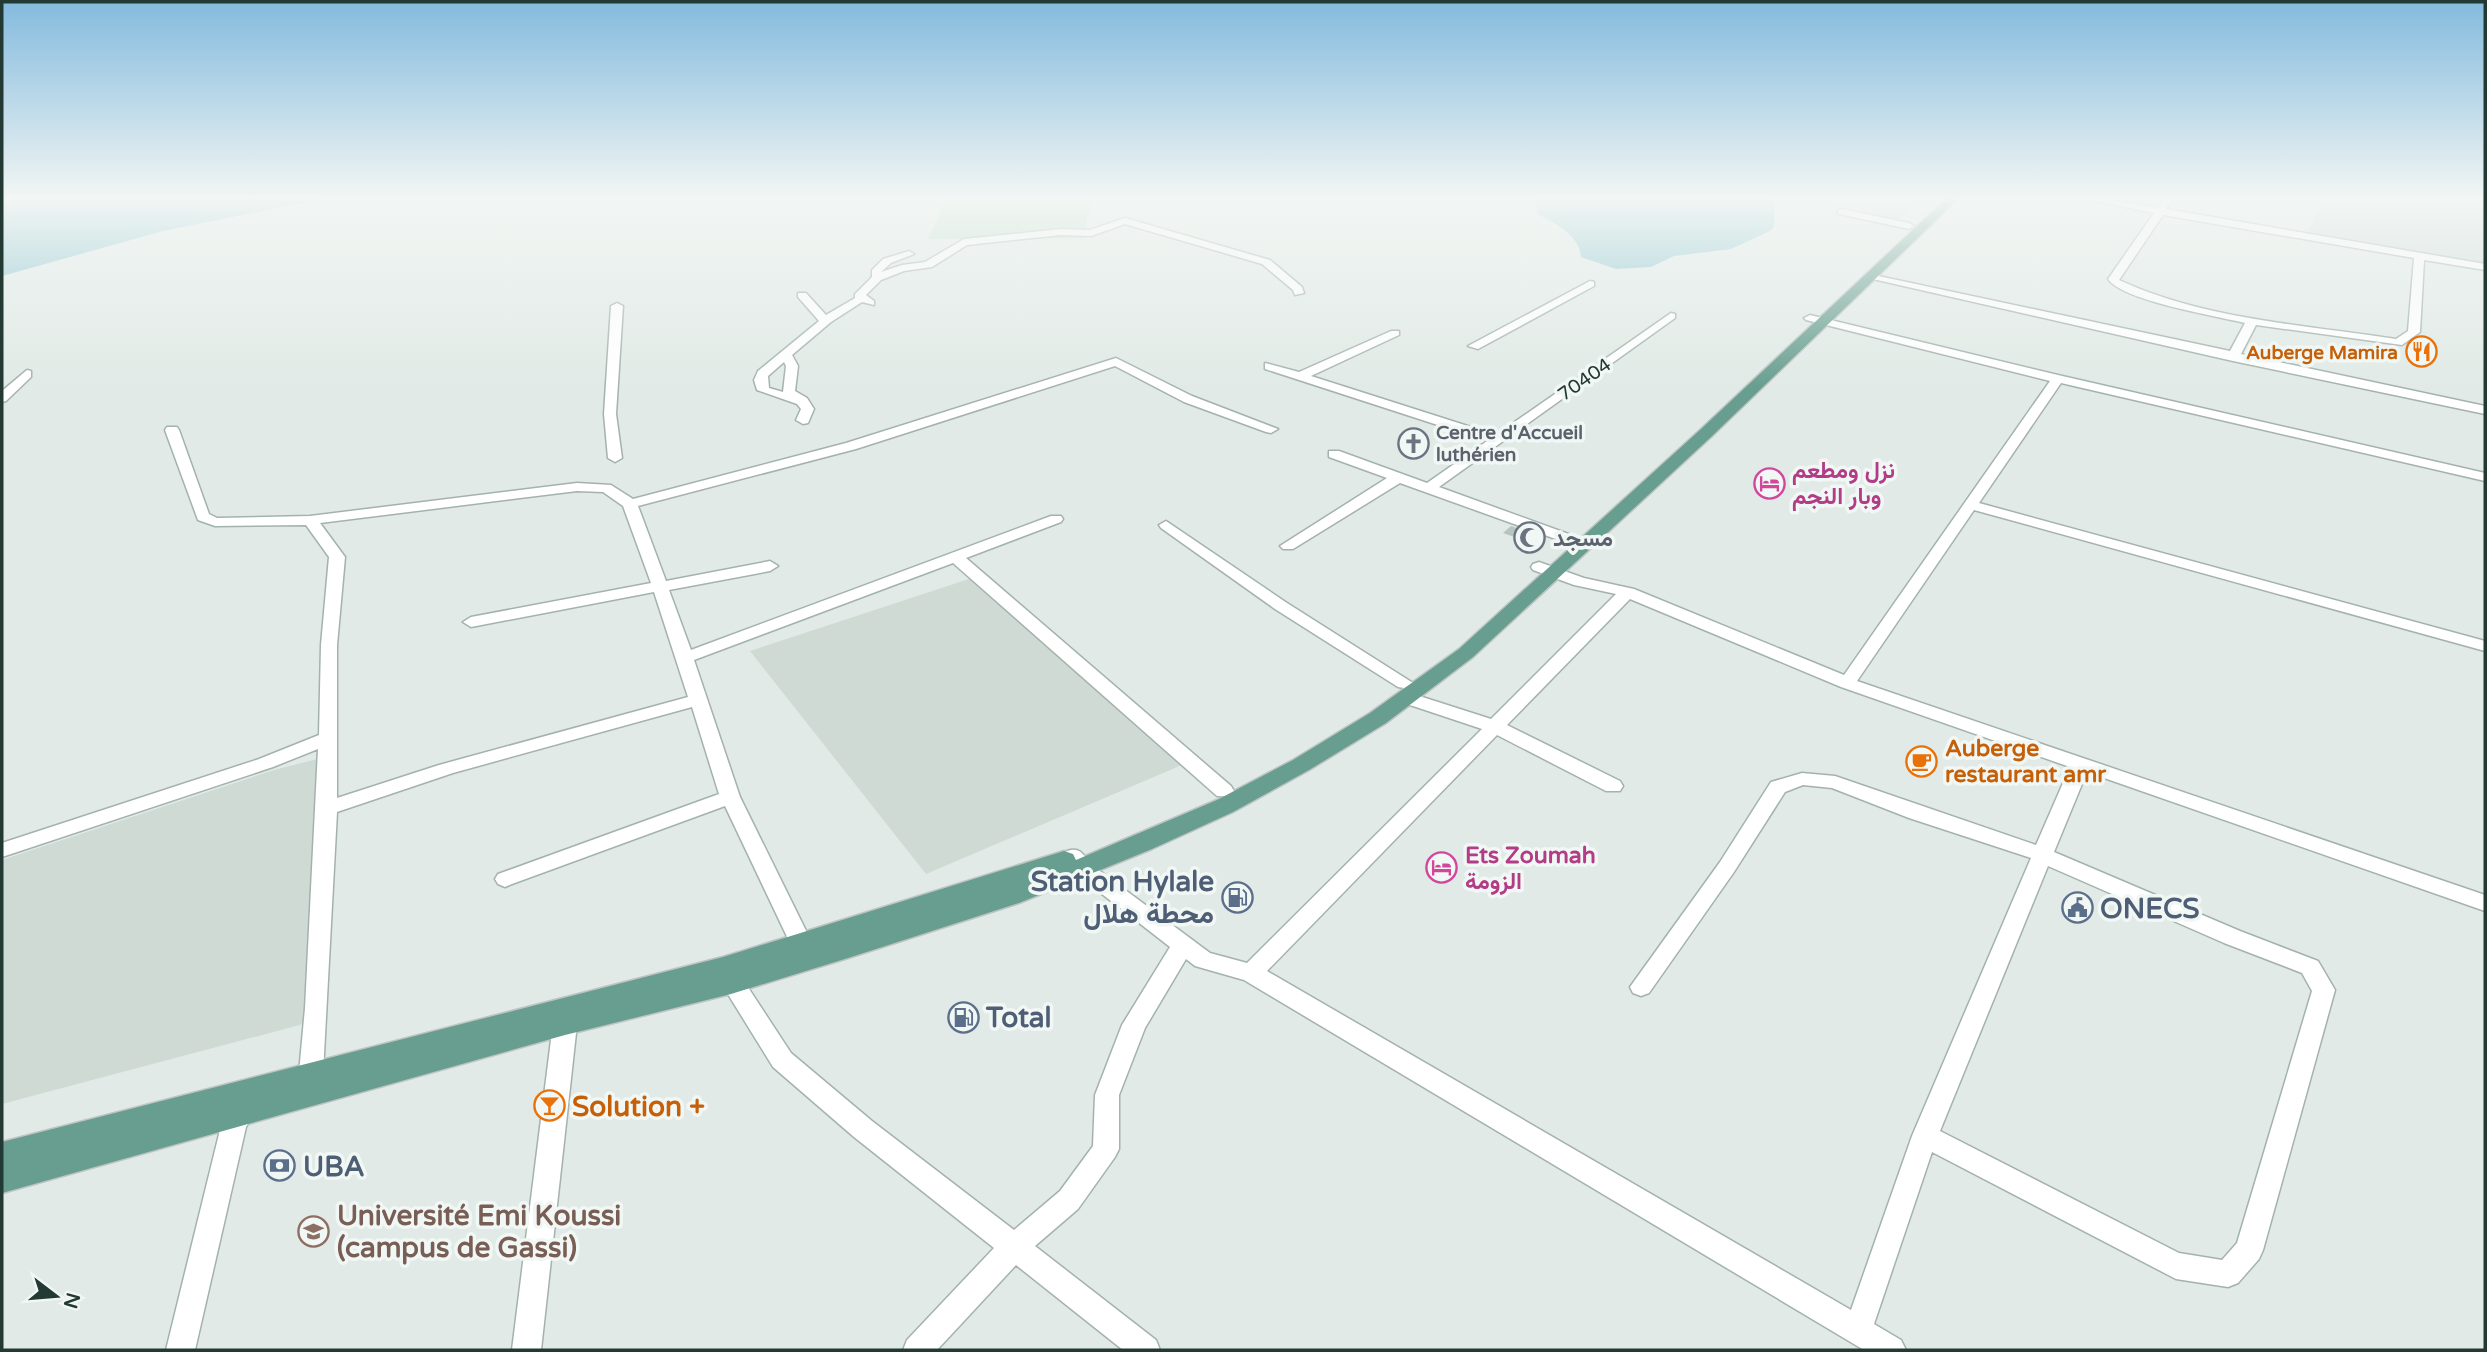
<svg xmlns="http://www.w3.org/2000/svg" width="2487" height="1352" font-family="'Varela Round',Vazirmatn,sans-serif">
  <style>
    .built { fill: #cfdad5 }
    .green { fill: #badbc3 }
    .water { fill: #8bc3cd }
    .building { fill: #b6c5bf }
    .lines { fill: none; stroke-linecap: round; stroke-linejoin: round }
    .minor-casing { stroke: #a4b2ad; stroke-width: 3 }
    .major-casing { stroke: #bdc4c2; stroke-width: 3 }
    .minor { fill: #fff; fill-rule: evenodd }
    .major { fill: #679e8f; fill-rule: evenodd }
    .labels { text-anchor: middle; stroke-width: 7; stroke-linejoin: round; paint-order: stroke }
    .far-food-label { font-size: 19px; font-weight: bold; fill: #c56008; stroke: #f1f7f4; text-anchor: end }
    .far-street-label { font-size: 19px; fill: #223a33; stroke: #f1f7f4 }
    .far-worship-label { font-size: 19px; font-weight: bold; fill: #5b616d; stroke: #f1f7f4; text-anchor: start }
    .hotel-label { font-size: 23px; font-weight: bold; fill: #b23c85; stroke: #f1f7f4; text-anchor: start }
    .worship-label { font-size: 23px; font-weight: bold; fill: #5b616d; stroke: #f1f7f4; text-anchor: start }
    .food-label { font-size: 23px; font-weight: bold; fill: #c56008; stroke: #f1f7f4; text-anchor: start }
    .near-service-label { font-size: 28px; font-weight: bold; fill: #4e5e75; stroke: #f1f7f4; text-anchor: start }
    .near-food-label { font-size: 28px; font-weight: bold; fill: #c56008; stroke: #f1f7f4; text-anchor: start }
    .near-education-label { font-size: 28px; font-weight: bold; fill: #785e54; stroke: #f1f7f4; text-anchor: start }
  </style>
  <rect width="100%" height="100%" fill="#e1eae6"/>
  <!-- built -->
  <path class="built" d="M1796,199h126l-23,20z
    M2324,199h123l38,6v60l-177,-32z
    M972,578l217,184 -263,112 -176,-223z
    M325,757l-14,265 -309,82v-244l272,-90z"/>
  <!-- green -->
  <path class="green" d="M946,199h145l-7,39 -156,1z"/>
  <!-- water -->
  <path class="water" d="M2,199h320l-159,32 -161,45z
    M1535,199h240l-1,28 -4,4 -39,18 -57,7 -23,11 -35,2 -35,-12c-1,-22 -27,-34 -43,-43z"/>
  <!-- building -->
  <path class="building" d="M1511,526l32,11 -8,7 -32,-11z"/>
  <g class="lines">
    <defs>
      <path id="minor" d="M2085,199h19l54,9 7,-9h8l-7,10 319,55v6l-61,-10 -4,72 -18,13 -146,-20 -15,29 244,52v8l-252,-53 -369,-84 5,-3 361,77 15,-28c-28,-7 -122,-22 -137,-44l46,-66zM2163,215l251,43 -6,73 -12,8c-92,-14 -193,-20 -277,-59z
        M2472,199h13v4l-11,-2z
        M1842,209l67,14 5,3 -5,3 -70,-15 -2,-2z
        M1125,218l145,42 32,27 2,6 -9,2 -2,-5 -31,-26 -137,-40 -34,12 -30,-1 -94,10 -35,22 -28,4 -23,9 -15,15 8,6v4l-12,-3 -31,20 -39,33 6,11 -3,25 12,7 7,11 -6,14 -5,1 -7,-4 5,-11 -4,-5 -40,-14 -3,-10 4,-9 61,-50 -21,-24v-4h8l20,22 29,-17v-4l17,-17v-7l11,-11 26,-8 5,3 -23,9 -10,9 21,-7 23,-3 39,-23 97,-10 29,1zM784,362l2,4 -3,26 -14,-4 -1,-12z
        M1590,281l4,1v4l-116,63 -10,-3z
        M617,303l6,3 -7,108 6,44 -7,4 -7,-4 -4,-44 7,-108z
        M1671,313l4,1v4l-236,169 135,49 3,3 -3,3h-10l-164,-59 -107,66h-10l-3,-3 107,-68 -58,-21v-6h10l88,32 60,-42 -222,-72v-6l34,9 92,-41h8v4l-88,41 185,59z
        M1810,315l248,60 427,98v8l-424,-98 -82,120 506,138v10l-511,-141 -117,171 628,214v16l-398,-139 -33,80 186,79 78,30 17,29 -72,260 -4,9 -21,24 -10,4 -52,-8 -244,-127 -58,172 27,16 5,10h-42l-620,-370 -49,-14 -9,-7 -41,69 -26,67v54l-4,8 -37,52 -43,37 121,94 4,10h-37l-107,-85 -79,85h-34l4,-10 87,-92 -140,-111 -81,-70 -55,-89 -3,-6 3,-6 8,-3 8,3 57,87 81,68 142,109 46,-39 33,-45 2,-51 27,-70 48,-78 -95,-74 -11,-17 3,-5c12,-4 16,2 22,12l121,90 37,10 235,-234 -81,-27 -3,-4 3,-4h12l78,25 125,-125 -42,-9 -41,-15 -2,-3 2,-3 6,-2 45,16 50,11 210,86 206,-294 -244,-61 -2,-2zM1630,599l211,88 229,80 -34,78 -201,-69 -33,-3 -31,9 -51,80 -90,125 3,6 8,3 8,-3 85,-121 51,-80 18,-7 29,3 77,30 122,40 -119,278 -61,174 -584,-339 230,-236 109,56h14l3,-5 -3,-5 -113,-56zM2048,866l176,77 78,30 10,18 -75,252 -15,17 -43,-7 -239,-122z
        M1116,358l76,38 86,33 -7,4 -5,-1 -82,-30 -69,-36 -259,83 -218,57 28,75 104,-20 8,5 -8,5 -101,19 22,60 360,-134h10l2,3 -2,3 -95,36 265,228 3,5 -3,5h-14l-264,-233 -259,97 46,137 72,146 -3,6 -8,2 -8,-2 -3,-6 -65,-137 -213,78 -7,3 -7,-3 -3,-5 3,-5 221,-80 -27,-87 -239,66 -116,39 -14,261 -3,7 -9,3 -9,-3 -3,-7 6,-65 13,-259 -45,18 -271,90v-14l257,-84 60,-24 2,-90 8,-88 -23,-32 -91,1 -17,-6 -33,-90 2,-3h10l2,3 30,84 8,4 93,-2 267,-33 34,2 22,14 213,-56zM577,491l26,1 20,14 28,77 -180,34 -8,5 8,5 183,-35 34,105 -249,68 -102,33v-153l8,-88 -25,-34z
        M27,370l4,1v6l-25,24 -4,1v-11z
        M1166,521l121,82 126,80 -9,5 -6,-1 -123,-78 -114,-81 -2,-3z
        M565,1015l8,2 4,7 -36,326h-29l41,-326 4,-7z
        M241,1102l9,3 4,8 -8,14 -51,223h-29l55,-224 11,-21z"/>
      <path id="major" d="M1946,199h12l-246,237 -239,221 -87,66 -77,47 -76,42 -81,37 -133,54 -171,55 -117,36 -166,41 -563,158v-51l721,-185 341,-106 9,3 3,6 141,-60 76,-40 77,-47 89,-64 241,-219z"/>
    </defs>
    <!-- minor casing -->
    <use href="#minor" class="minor-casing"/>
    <!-- major casing -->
    <use href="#major" class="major-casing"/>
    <!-- minor -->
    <use href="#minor" class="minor"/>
    <!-- major -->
    <use href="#major" class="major"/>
  </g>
  <!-- sky -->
  <linearGradient id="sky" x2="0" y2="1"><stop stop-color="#83badd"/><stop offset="0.51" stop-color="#f2f6f4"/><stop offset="1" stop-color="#f2f6f4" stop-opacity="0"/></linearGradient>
  <rect width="2487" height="388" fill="url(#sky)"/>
  <!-- icons -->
  <defs>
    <symbol id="restaurant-ring" viewBox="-11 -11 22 22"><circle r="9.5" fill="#f1f7f4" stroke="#e8710a" stroke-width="1.5"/><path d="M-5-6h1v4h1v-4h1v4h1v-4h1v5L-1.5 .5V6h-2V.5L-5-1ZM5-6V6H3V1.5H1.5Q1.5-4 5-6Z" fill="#e8710a"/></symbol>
    <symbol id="church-ring" viewBox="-11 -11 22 22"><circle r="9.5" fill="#f1f7f4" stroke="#6b7280" stroke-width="1.5"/><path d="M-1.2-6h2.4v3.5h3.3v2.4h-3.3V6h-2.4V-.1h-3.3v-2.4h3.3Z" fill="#6b7280"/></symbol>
    <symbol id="hotel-ring" viewBox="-11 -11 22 22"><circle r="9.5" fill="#f1f7f4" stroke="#d1479c" stroke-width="1.5"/><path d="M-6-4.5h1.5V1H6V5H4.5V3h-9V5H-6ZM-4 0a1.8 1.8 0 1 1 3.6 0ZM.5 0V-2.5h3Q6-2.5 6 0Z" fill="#d1479c"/></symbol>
    <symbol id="mosque-ring" viewBox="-11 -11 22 22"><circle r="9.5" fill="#f1f7f4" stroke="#6b7280" stroke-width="1.5"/><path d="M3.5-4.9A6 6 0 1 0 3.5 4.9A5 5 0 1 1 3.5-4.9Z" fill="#6b7280"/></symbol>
    <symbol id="cafe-ring" viewBox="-11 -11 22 22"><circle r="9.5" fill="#f1f7f4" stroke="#e8710a" stroke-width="1.5"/><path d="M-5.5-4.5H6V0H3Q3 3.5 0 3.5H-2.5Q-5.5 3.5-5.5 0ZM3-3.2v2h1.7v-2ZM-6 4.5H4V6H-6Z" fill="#e8710a"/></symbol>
    <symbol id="fuel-ring" viewBox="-11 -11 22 22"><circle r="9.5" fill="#f1f7f4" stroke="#5c6f8a" stroke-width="1.5"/><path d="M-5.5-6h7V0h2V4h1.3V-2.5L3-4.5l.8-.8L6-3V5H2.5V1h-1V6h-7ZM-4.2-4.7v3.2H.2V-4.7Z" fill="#5c6f8a"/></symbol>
    <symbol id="civic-ring" viewBox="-11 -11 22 22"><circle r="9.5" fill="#f1f7f4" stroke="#5c6f8a" stroke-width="1.5"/><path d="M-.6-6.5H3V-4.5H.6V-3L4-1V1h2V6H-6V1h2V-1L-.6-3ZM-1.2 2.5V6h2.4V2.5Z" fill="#5c6f8a"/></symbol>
    <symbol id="bar-ring" viewBox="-11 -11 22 22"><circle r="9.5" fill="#f1f7f4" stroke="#e8710a" stroke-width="1.5"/><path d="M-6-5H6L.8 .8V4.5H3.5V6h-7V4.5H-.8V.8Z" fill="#e8710a"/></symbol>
    <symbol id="bank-ring" viewBox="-11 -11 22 22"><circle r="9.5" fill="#f1f7f4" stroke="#5c6f8a" stroke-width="1.5"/><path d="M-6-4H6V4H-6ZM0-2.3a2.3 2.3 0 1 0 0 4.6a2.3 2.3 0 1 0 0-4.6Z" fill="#5c6f8a"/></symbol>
    <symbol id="school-ring" viewBox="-11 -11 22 22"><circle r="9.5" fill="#f1f7f4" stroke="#8d6e63" stroke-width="1.5"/><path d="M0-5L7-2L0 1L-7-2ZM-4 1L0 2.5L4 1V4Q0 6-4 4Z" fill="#8d6e63"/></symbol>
  </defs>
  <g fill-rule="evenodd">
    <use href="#restaurant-ring" x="2404" y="334" width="35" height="35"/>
    <use href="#church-ring" x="1396" y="426" width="35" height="35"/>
    <use href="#hotel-ring" x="1752" y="466" width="35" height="35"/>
    <use href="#mosque-ring" x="1512" y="520" width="35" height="35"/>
    <use href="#cafe-ring" x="1904" y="744" width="35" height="35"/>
    <use href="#hotel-ring" x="1424" y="850" width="35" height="35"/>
    <use href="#fuel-ring" x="1220" y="880" width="35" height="35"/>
    <use href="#civic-ring" x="2060" y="890" width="35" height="35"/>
    <use href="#fuel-ring" x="946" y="1000" width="35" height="35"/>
    <use href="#bar-ring" x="532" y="1088" width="35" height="35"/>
    <use href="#bank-ring" x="262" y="1148" width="35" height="35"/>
    <use href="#school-ring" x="296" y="1214" width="35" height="35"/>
  </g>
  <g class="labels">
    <!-- far-food labels -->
    <g class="far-food-label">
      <text x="2398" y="359">Auberge Mamira</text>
    </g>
    <!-- far-street labels -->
    <g class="far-street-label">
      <text transform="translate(1584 379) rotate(-35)" y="7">70404</text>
    </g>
    <!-- far-worship labels -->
    <g class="far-worship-label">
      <text x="1436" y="439">Centre d'Accueil<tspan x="1436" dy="22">luthérien</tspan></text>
    </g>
    <!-- hotel labels -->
    <g class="hotel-label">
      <text x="1792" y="478">نزل ومطعم<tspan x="1792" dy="26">وبار النجم</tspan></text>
      <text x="1465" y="863">Ets Zoumah<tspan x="1465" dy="26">الزومة</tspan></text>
    </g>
    <!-- worship labels -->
    <g class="worship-label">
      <text x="1553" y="546">مسجد</text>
    </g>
    <!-- food labels -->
    <g class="food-label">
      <text x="1945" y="756">Auberge<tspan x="1945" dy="26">restaurant amr</tspan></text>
    </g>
    <!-- near-service labels -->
    <g class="near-service-label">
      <text x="1214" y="891" text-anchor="end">Station Hylale<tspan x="1214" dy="32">محطة هلال</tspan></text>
      <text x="2100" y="918">ONECS</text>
      <text x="986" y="1027">Total</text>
      <text x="303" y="1176">UBA</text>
    </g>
    <!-- near-food labels -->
    <g class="near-food-label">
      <text x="572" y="1116">Solution +</text>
    </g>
    <!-- near-education labels -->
    <g class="near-education-label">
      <text x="337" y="1225">Université Emi Koussi<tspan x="337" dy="32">(campus de Gassi)</tspan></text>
    </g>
  </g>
  <!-- border -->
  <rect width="2487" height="1352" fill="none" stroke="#223a33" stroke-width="7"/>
  <!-- north arrow -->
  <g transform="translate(56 1296) rotate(106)" stroke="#f1f7f4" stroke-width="5" paint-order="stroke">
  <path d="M0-5L12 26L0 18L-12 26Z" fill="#223a33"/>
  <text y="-10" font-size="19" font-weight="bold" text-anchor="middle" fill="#223a33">N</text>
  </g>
</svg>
